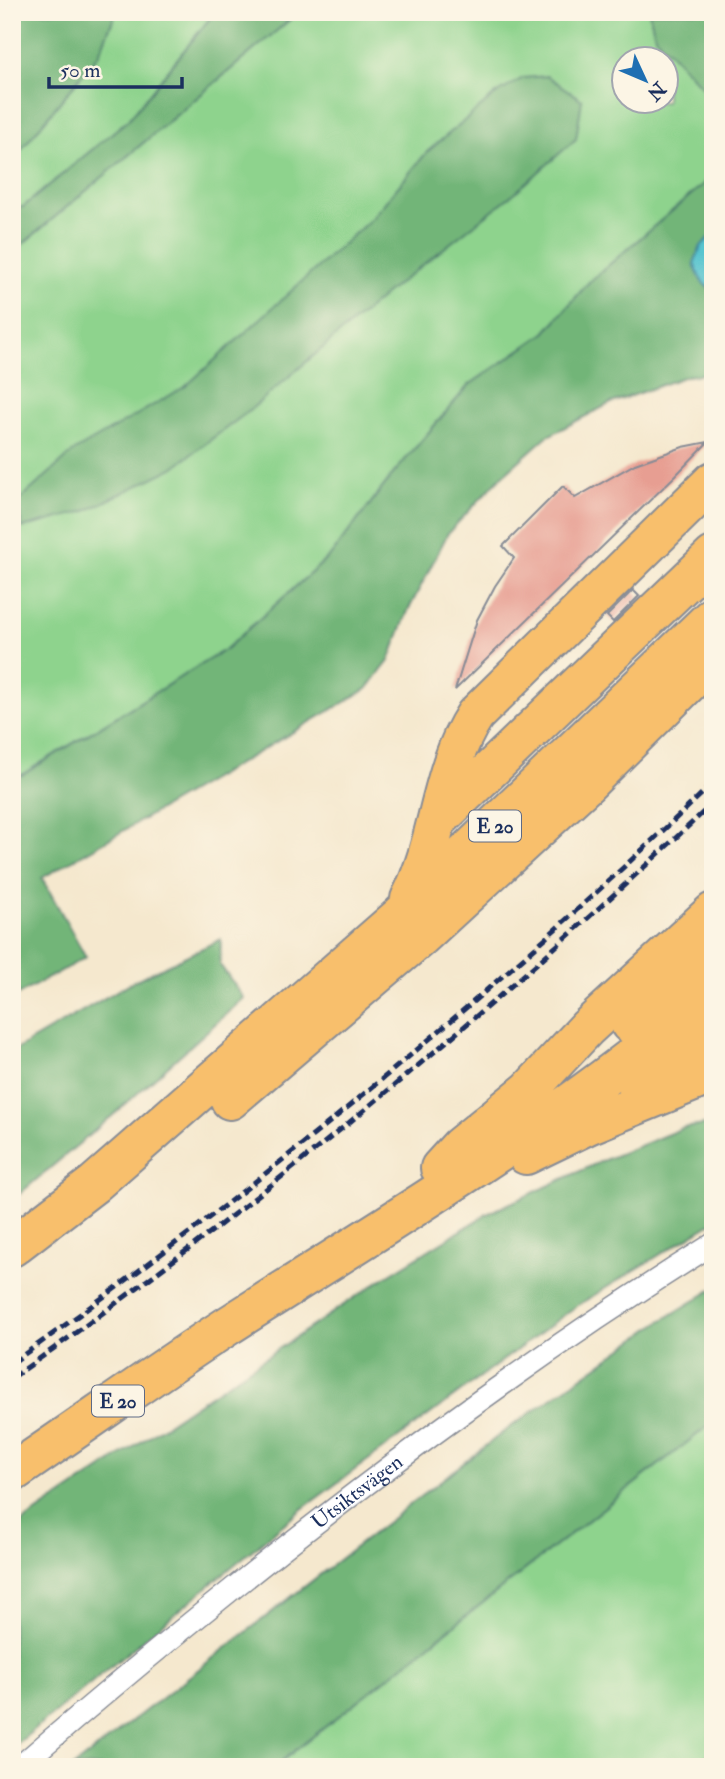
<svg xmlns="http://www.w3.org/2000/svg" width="725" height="1779" font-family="'IM FELL Double Pica',serif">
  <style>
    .green { fill: #8ed38d; stroke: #548176; stroke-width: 2; fill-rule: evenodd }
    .forest { fill: #72b578; stroke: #46726b; stroke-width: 2 }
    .water { fill: #58c5cf; stroke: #3a7a96; stroke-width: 2 }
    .building { fill: #e79e92 }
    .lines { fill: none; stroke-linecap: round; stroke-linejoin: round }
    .minor-casing { stroke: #888c96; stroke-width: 24 }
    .motorway-casing { stroke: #888c96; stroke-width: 42 }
    .minor { stroke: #fff; stroke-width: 21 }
    .motorway { stroke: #f8bf6c; stroke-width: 38 }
    .rail { stroke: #1b2f5e; stroke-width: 5; stroke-dasharray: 10 5; stroke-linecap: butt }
    .labels { text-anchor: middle; stroke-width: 7; stroke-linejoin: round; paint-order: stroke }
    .shield { fill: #fcf5e5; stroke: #5e6a86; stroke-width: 2 }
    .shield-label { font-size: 19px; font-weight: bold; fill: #1b2f5e }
    .street-label { font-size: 21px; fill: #1b2f5e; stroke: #fcf5e5 }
  </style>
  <rect width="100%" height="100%" fill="#fcf5e5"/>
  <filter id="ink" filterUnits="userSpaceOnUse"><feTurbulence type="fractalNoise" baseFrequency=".0143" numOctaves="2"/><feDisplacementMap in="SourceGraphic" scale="14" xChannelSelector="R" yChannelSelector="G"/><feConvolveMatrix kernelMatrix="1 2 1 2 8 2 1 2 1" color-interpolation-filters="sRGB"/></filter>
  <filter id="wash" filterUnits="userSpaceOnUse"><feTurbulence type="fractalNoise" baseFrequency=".00686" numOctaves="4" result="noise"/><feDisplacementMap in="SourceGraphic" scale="28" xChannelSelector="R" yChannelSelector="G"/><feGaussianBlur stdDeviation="1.57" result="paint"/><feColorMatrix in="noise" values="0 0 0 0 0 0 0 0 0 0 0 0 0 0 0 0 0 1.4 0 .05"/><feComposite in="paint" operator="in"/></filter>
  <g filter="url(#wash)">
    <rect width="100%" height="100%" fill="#f5e8ce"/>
    <!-- green -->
    <path class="green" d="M116,12h99l-86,107 -106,88 -11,1v-47l87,-107z
      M299,12h350l6,24 58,63v77l-124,106 -44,51 -76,52 -75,88 -63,82 -105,94 -205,126 -9,2v-524zM624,60h42v42h-42z
      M713,1422v329l-21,16h-418z"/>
    <!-- forest -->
    <path class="forest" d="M14,12h102l-17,42 -87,107z
      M215,12h84l-287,241v-45l11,-1 106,-88z
      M649,12h64v87l-58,-63z
      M547,76l35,24 -6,39 -59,52 -129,101 -139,119 -76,57 -87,43 -64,17 -5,-26 56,-50 113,-66 185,-167 56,-67 69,-58 27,-16z
      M713,176v61l-6,50 6,2v84l-27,3 -77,28 -63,33 -45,40 -53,56 -40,78 -19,50 -22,28 -325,189 44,79 -74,41v-221l10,-2 204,-126 105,-94 63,-82 75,-88 76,-52 44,-51z
      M221,939l-1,26 24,33 -132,118 -100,84v-148l122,-71z
      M713,1124v98l-138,85 -273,202 -290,239v-219l373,-252 102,-63 115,-53 81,-33z
      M713,1289v133l-439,345h-201l429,-334 159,-112z"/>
    <!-- water -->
    <path class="water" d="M711,236l2,1v52c-12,-3 -15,-15 -19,-26l7,-17z"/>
    <g id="blocks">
      <!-- building -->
      <path class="building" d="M708,442l-32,33 -221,215 22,-70 18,-34 19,-28 -11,-12 60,-60 12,12 60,-34 48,-17z
        M633,590l6,6 -26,26 -6,-6z"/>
    </g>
  </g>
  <g filter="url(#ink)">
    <use href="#blocks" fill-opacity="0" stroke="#888c96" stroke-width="2"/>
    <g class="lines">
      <defs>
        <g id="minor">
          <path id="s1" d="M19,1767c219,-189 449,-370 694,-523"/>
          <path d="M712,1767l1,-1"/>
        </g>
        <path id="motorway" d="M440,818l273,-262
          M410,899c30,-58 29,-129 65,-184l238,-234
          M630,1024l83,-72
          M638,1090l75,-58
          M230,1100l192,-164 165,-152 126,-125
          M526,1155l62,-30 125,-51
          M440,1168l20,-22 69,-56 58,-62 126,-116
          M12,1247l82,-63 307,-269 312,-299
          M12,1473c71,-48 142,-99 214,-146 165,-106 338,-207 487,-336"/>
      </defs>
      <!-- minor casing -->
      <use href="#minor" class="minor-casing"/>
      <!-- motorway casing -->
      <use href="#motorway" class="motorway-casing"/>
      <!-- minor -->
      <use href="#minor" class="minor"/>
      <!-- motorway -->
      <use href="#motorway" class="motorway"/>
      <!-- rail -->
      <path class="rail" d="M12,1363c249,-176 481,-369 701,-580
        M12,1378c248,-174 480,-367 701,-575"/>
    </g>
  </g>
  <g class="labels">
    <!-- shield labels -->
    <g class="shield">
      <rect x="469" y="810.5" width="52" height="31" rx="5"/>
      <rect x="92" y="1385.5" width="52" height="31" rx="5"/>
    </g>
    <g class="shield-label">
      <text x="495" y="833">E 20</text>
      <text x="118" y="1408">E 20</text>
    </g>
    <!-- street labels -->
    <g class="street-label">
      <text dy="7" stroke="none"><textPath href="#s1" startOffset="436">Utsiktsvägen</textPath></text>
    </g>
  </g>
  <!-- margin -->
  <rect width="725" height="1779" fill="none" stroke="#fcf5e5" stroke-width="42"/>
  <!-- north arrow -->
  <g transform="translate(645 80) rotate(134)"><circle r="33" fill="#fcf5e5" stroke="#a2a6af" stroke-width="2"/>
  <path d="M0-5L12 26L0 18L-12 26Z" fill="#1f6fb2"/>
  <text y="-10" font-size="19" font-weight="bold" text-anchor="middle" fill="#1b2f5e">N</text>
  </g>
  <!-- scale -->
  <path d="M49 77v10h133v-10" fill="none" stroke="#1b2f5e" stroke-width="3.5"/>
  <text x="60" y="77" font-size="21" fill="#1b2f5e" stroke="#fcf5e5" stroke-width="5" paint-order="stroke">50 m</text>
</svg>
